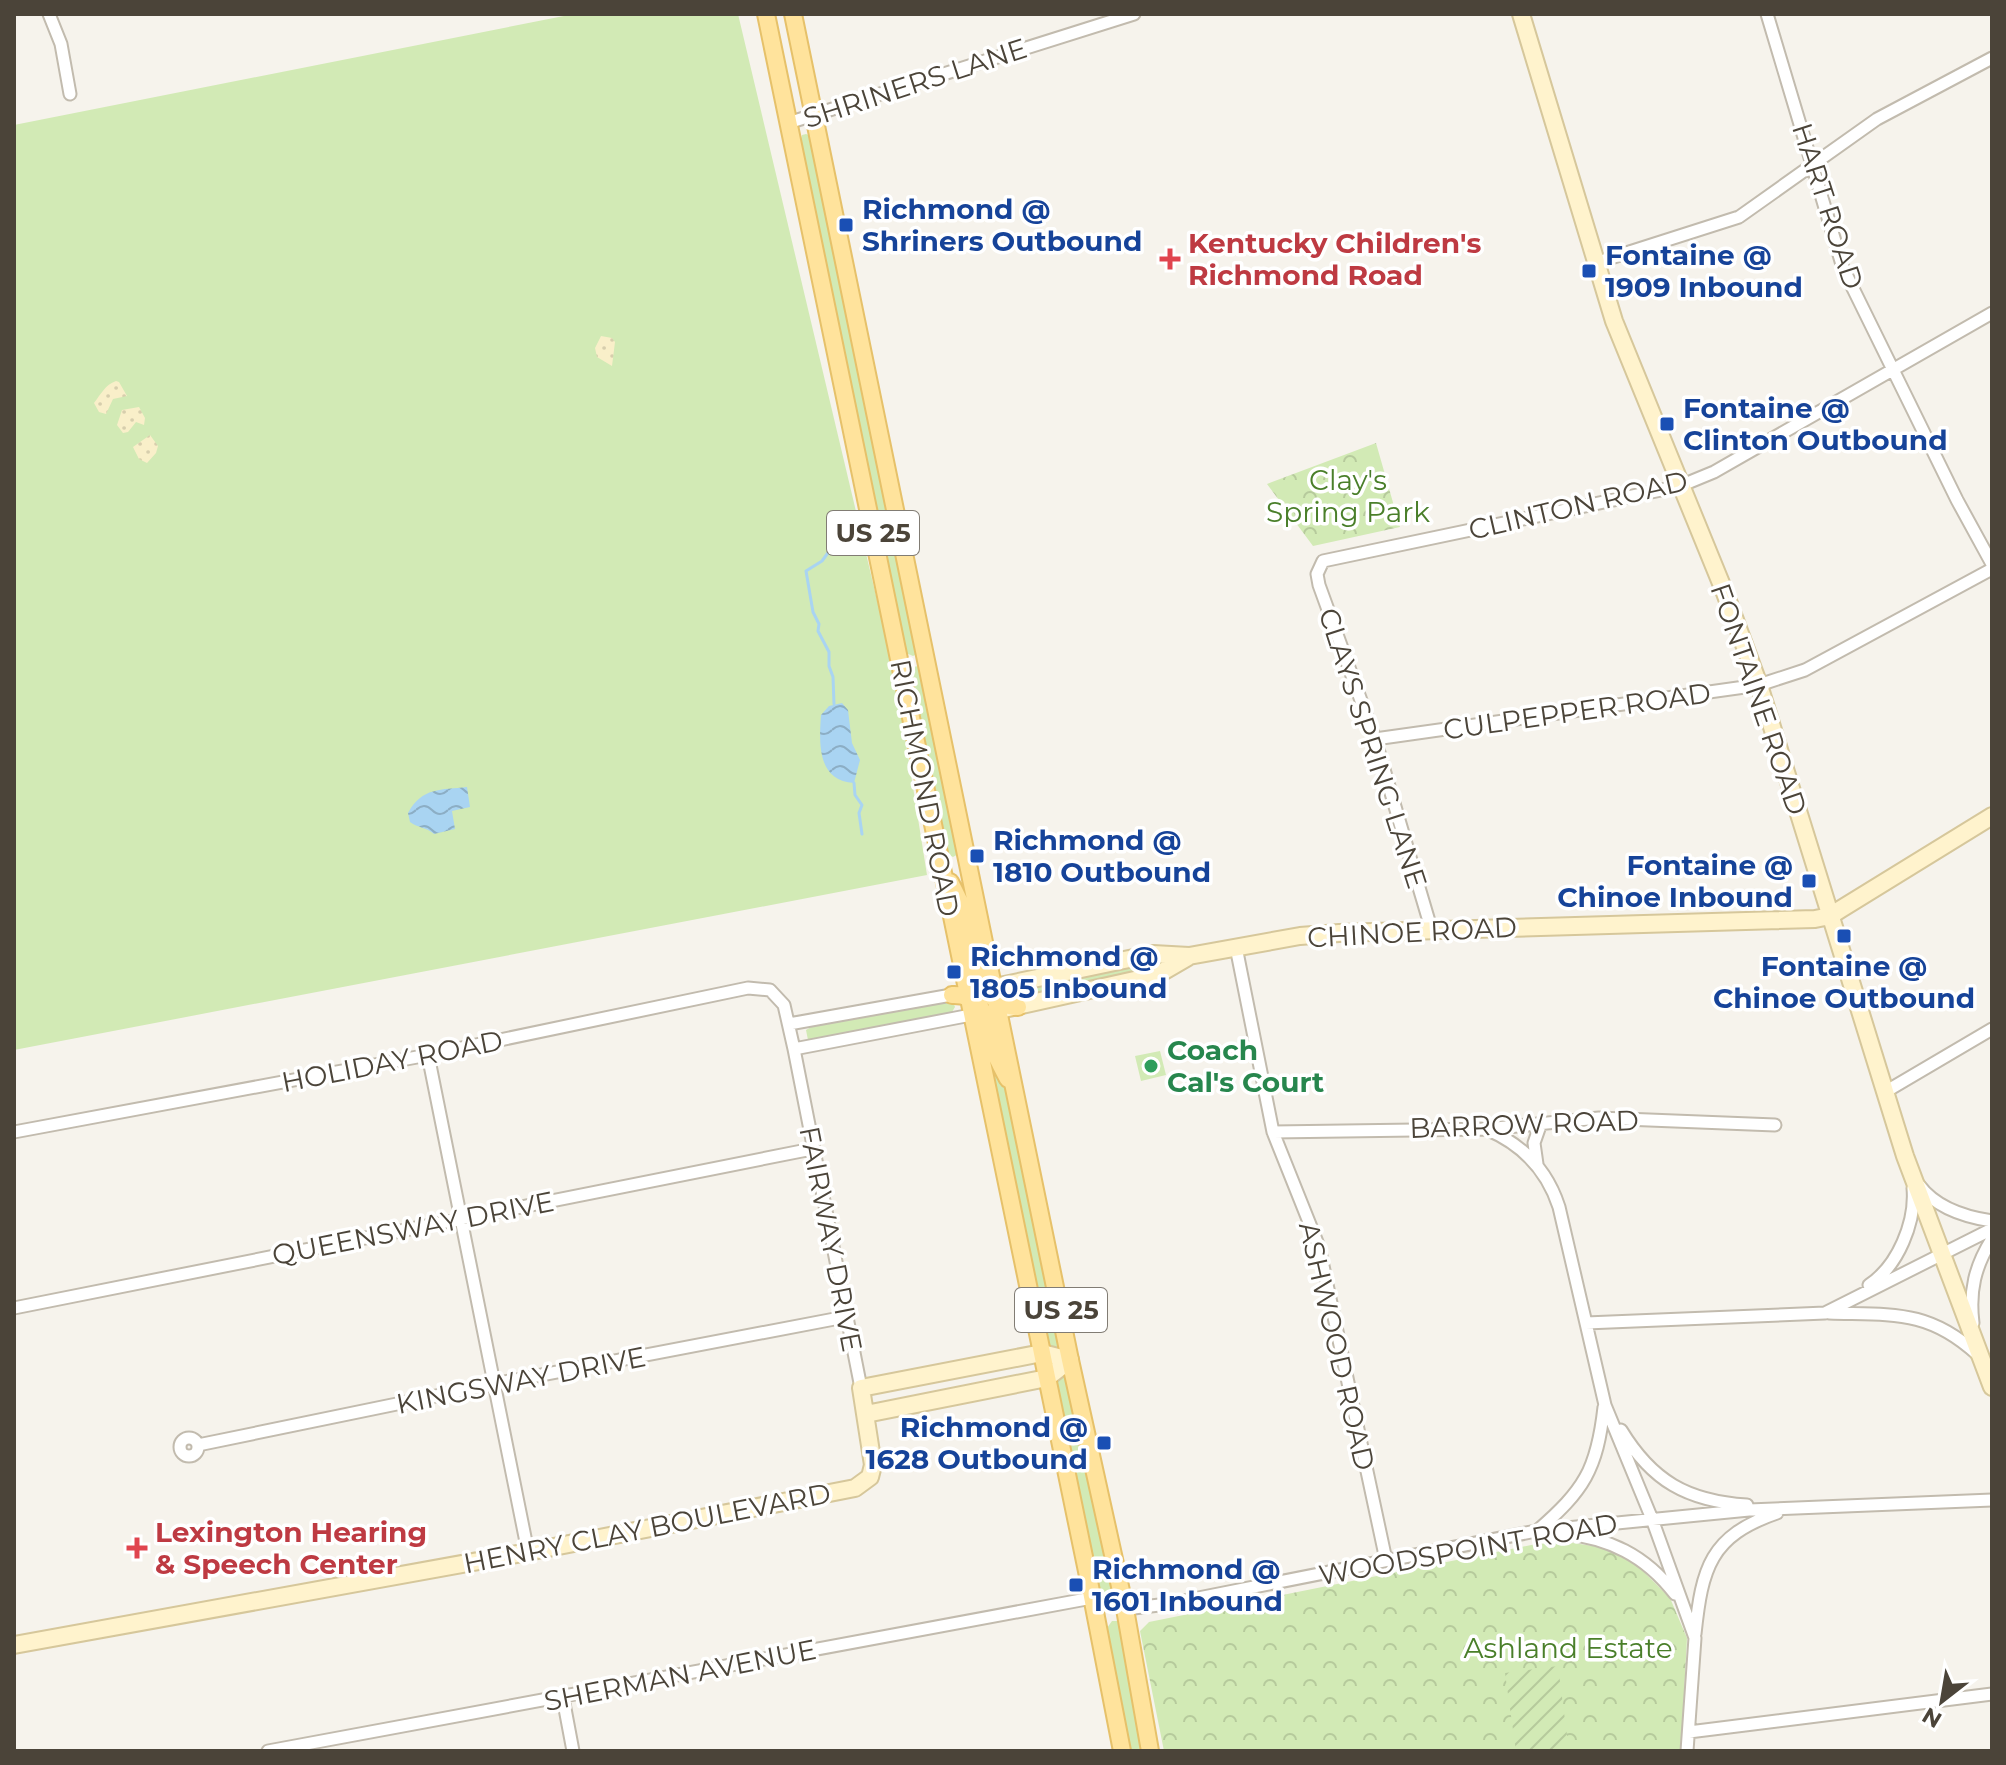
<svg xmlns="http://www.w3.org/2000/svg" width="2006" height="1765" font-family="Montserrat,sans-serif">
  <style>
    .grass { fill: #d2eab5 }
    .sand { fill: url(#sand-dots) }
    .park { fill: url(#park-crowns) }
    .garden { fill: url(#garden-furrows) }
    .water { fill: url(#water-waves) }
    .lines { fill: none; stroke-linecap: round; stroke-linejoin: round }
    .stream { stroke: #a9d4f2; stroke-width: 3 }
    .street-casing { stroke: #c2bbae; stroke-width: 15 }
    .secondary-casing { stroke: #d6c79b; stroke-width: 20 }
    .primary-casing { stroke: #e6c16a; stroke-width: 20 }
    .street { stroke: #fff; stroke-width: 11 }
    .secondary { stroke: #fff3cd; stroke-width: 16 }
    .primary { stroke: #ffe39c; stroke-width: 16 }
    .transit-dot { fill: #1a4fb4; stroke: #fff; stroke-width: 3 }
    .health-dot { fill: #e0444e; stroke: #fff; stroke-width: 3 }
    .leisure-dot { fill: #2e9e5b; stroke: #fff; stroke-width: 3 }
    .labels { text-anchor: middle; stroke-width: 7; stroke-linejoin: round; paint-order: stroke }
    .shield { fill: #fff; stroke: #817c74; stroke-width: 2 }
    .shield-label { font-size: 26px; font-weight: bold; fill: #4b4439 }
    .street-label { font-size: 28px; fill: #4b4439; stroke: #fff }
    .transit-label { font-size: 28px; font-weight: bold; fill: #164399; stroke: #fff; text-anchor: start }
    .health-label { font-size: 28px; font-weight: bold; fill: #be3a42; stroke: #fff; text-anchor: start }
    .park-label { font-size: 28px; fill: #4a7f2a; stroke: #fff }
    .leisure-label { font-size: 28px; font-weight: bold; fill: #27864d; stroke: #fff; text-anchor: start }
  </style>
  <defs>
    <pattern id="sand-dots" width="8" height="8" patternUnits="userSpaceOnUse" patternTransform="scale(2)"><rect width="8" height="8" fill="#f9efc9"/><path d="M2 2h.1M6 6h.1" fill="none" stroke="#d7cead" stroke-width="1.8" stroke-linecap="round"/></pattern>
    <pattern id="park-crowns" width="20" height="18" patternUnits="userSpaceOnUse" patternTransform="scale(2)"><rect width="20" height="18" fill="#d2eab5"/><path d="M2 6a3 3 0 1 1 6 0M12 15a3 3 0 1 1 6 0" fill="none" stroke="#b6ca9c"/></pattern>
    <pattern id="garden-furrows" width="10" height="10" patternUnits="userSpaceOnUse" patternTransform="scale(2)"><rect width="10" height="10" fill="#d2eab5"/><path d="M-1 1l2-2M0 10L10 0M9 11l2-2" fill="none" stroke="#b6ca9c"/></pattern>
    <pattern id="water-waves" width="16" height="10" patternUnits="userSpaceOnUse" patternTransform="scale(2)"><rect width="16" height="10" fill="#a9d4f2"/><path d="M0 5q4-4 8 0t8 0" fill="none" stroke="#8caec5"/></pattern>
  </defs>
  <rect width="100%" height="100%" fill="#f6f3ec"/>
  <!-- grass -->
  <path class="grass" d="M574,14h164l158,666 31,195 -913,175v-925z
    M806,134l5,2 106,518 -4,2 -7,-3 -106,-511 2,-7z
    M916,666l6,4 38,183 -7,4 -6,-3 -38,-181z
    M1149,962l2,8 -133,29 -2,-11z
    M949,999h3l3,8 -3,5 -138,28h-6l-2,-10 5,-3z
    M980,1021l36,96 44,233 -5,2 -6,-6z
    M1160,1051l6,24 -25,6 -6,-25z
    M1065,1372l48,215 -5,7 -9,-5 -44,-207z
    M1112,1621h6l4,3 23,127h-13l-2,-3 -23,-120z"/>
  <!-- sand -->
  <path class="sand" d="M601,336l11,2 3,4 -3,24 -15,-9 -2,-9z
    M116,381l3,1 8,14 -14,3 -7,15 -7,-2 -5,-9c7,-9 11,-18 22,-22z
    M139,407l6,11 -1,7 -8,-3 -8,10 -5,1 -6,-8 5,-15z
    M150,435l8,11 -2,7 -9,10 -8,-4 -6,-12z"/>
  <!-- park -->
  <path class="park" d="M1376,443l24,84 -87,19 -46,-62z
    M1567,1542l39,6 32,18 32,32 17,40 -6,113h-517l-24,-120 9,-9 387,-78z"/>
  <!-- garden -->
  <path class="garden" d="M1558,1666l11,85h-53l-11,-78z"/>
  <!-- water -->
  <path class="water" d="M842,703l6,7 4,33 8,17 -6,23c-37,-2 -35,-40 -33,-68l8,-9z
    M467,787l3,20 -18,4 3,18 -21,5c-8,-7 -16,-6 -24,-12l-2,-9c14,-26 33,-23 59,-26z"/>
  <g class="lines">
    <!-- stream -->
    <path class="stream" d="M834,704l-1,-27 -4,-11v-14l-11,-21 1,-7 -6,-12 -7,-41 16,-10 8,-11 7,-3 1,-9 5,1
      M854,783l1,12 7,10 -3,8 3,21"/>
    <defs>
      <path id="street" d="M49,14l12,30 9,50
        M1767,14l76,254 114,232 35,64
        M788,123l346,-109
        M1595,263l144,-46 138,-98 115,-61
        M1375,739l384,-54 46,-15 187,-101
        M1431,928l-56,-189 -56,-154 -2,-11 6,-13 357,-75 34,-14 278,-159
        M1236,947l37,185 46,115 67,313
        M789,1024l168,-30
        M794,1049l177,-34
        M428,1055l100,497
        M1885,1092l107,-63
        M1486,1129c36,15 61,41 73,78l46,198 47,114 43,119 -8,113
        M14,1132l414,-77 320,-67 22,2 14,15 10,44 67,339
        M1273,1132l213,-3 113,-11 176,7
        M1537,1164l-3,-21 7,-20
        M1919,1185c17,23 46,32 73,36
        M1869,1285c29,-19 47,-63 44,-97
        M14,1308l798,-159
        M1829,1313c62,2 99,-4 148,41
        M1586,1323l239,-10 167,-84
        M1973,1323c-4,-32 2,-57 19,-84
        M1621,1430c31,51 66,71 126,75
        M180 1447a9 9 0 1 1 18 0a9 9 0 1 1-18 0Z
        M198,1445l296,-61 351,-67
        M1537,1531c47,-41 60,-61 67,-124
        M1561,1533c48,5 84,22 114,61
        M1695,1634c7,-66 15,-98 82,-121
        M563,1698l10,53
        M1689,1732l303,-38
        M268,1751l824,-153 33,11 43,-5 368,-73 213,-21 243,-10"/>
      <path id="secondary" d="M1521,14l93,307 111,272 34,92 146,471 87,231
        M980,990l173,-36 36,2 111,-20 39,-3 476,-14 15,-3 11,-7 151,-93
        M1004,1009l153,-34 31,-18
        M866,1414l181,-36 23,-18
        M14,1645l514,-93 327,-64 15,-11 3,-12 -12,-77 181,-35 28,7"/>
      <path id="primary" d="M766,14l323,1567 33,170
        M793,14l277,1346 55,249 25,142
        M950,882c7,14 14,26 18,41 10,31 6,83 50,84
        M952,995c32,-1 34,24 40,49 3,12 10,24 16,35"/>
    </defs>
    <!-- street casing -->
    <use href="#street" class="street-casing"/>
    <!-- secondary casing -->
    <use href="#secondary" class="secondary-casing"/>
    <!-- primary casing -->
    <use href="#primary" class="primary-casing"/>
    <!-- street -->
    <use href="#street" class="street"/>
    <!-- secondary -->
    <use href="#secondary" class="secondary"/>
    <!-- primary -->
    <use href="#primary" class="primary"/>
  </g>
  <!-- markers -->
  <g class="transit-dot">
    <rect x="838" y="217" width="16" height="16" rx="4"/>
    <rect x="1581" y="263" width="16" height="16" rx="4"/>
    <rect x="1659" y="416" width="16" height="16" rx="4"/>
    <rect x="969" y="848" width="16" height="16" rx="4"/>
    <rect x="1801" y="873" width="16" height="16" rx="4"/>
    <rect x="1836" y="928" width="16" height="16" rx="4"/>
    <rect x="946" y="964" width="16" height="16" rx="4"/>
    <rect x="1096" y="1435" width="16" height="16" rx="4"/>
    <rect x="1068" y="1577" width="16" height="16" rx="4"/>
  </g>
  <g class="health-dot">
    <path d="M1166 247h8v8h8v8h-8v8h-8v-8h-8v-8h8z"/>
    <path d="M133 1536h8v8h8v8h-8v8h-8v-8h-8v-8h8z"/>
  </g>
  <circle class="leisure-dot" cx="1151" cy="1066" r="8"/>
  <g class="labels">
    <!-- shield labels -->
    <g class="shield">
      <rect x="827" y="511" width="92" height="44" rx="6"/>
      <rect x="1015" y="1288" width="92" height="44" rx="6"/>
    </g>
    <g class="shield-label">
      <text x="873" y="542">US 25</text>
      <text x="1061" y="1319">US 25</text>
    </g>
    <!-- street labels -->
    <g class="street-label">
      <text transform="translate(915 83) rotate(-18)" y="10">SHRINERS LANE</text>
      <text transform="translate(1828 206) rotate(72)" y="10">HART ROAD</text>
      <text transform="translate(1578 505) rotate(-13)" y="10">CLINTON ROAD</text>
      <text transform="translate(1759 699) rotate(71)" y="10">FONTAINE ROAD</text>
      <text transform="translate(1577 711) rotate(-8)" y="10">CULPEPPER ROAD</text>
      <text transform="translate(1373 748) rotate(72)" y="10">CLAYS SPRING LANE</text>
      <text transform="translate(925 788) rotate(79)" y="10">RICHMOND ROAD</text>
      <text transform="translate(1412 932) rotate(-3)" y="10">CHINOE ROAD</text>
      <text transform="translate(392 1061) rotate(-11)" y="10">HOLIDAY ROAD</text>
      <text transform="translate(1524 1124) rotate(-2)" y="10">BARROW ROAD</text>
      <text transform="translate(413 1228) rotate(-11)" y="10">QUEENSWAY DRIVE</text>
      <text transform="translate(831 1239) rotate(79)" y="10">FAIRWAY DRIVE</text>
      <text transform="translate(1337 1346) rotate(77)" y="10">ASHWOOD ROAD</text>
      <text transform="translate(521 1380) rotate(-11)" y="10">KINGSWAY DRIVE</text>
      <text transform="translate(647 1528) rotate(-11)" y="10">HENRY CLAY BOULEVARD</text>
      <text transform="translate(1468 1549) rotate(-10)" y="10">WOODSPOINT ROAD</text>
      <text transform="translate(680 1675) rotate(-11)" y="10">SHERMAN AVENUE</text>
    </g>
    <!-- transit labels -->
    <g class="transit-label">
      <text x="862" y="219">Richmond @<tspan x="862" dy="32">Shriners Outbound</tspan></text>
      <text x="1605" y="265">Fontaine @<tspan x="1605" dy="32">1909 Inbound</tspan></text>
      <text x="1683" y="418">Fontaine @<tspan x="1683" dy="32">Clinton Outbound</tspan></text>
      <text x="993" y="850">Richmond @<tspan x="993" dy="32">1810 Outbound</tspan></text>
      <text x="1793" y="875" text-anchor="end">Fontaine @<tspan x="1793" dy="32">Chinoe Inbound</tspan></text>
      <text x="970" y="966">Richmond @<tspan x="970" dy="32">1805 Inbound</tspan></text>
      <text x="1844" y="976" text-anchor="middle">Fontaine @<tspan x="1844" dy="32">Chinoe Outbound</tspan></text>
      <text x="1088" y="1437" text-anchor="end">Richmond @<tspan x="1088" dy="32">1628 Outbound</tspan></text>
      <text x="1092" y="1579">Richmond @<tspan x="1092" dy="32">1601 Inbound</tspan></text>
    </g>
    <!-- health labels -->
    <g class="health-label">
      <text x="1188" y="253">Kentucky Children's<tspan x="1188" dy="32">Richmond Road</tspan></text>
      <text x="155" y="1542">Lexington Hearing<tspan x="155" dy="32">&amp; Speech Center</tspan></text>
    </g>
    <!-- park labels -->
    <g class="park-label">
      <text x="1348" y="490">Clay's<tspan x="1348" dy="32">Spring Park</tspan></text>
      <text x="1568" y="1658">Ashland Estate</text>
    </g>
    <!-- leisure labels -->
    <g class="leisure-label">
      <text x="1167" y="1060">Coach<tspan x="1167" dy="32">Cal's Court</tspan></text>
    </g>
  </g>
  <!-- border -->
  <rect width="2006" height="1765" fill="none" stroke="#4b4439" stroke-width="32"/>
  <!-- north arrow -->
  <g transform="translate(1942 1701) rotate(211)" stroke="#ffffff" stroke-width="6" paint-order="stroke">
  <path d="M0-6L14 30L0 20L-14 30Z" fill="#4b4439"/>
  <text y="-12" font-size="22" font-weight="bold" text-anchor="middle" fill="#4b4439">N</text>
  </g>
</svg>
